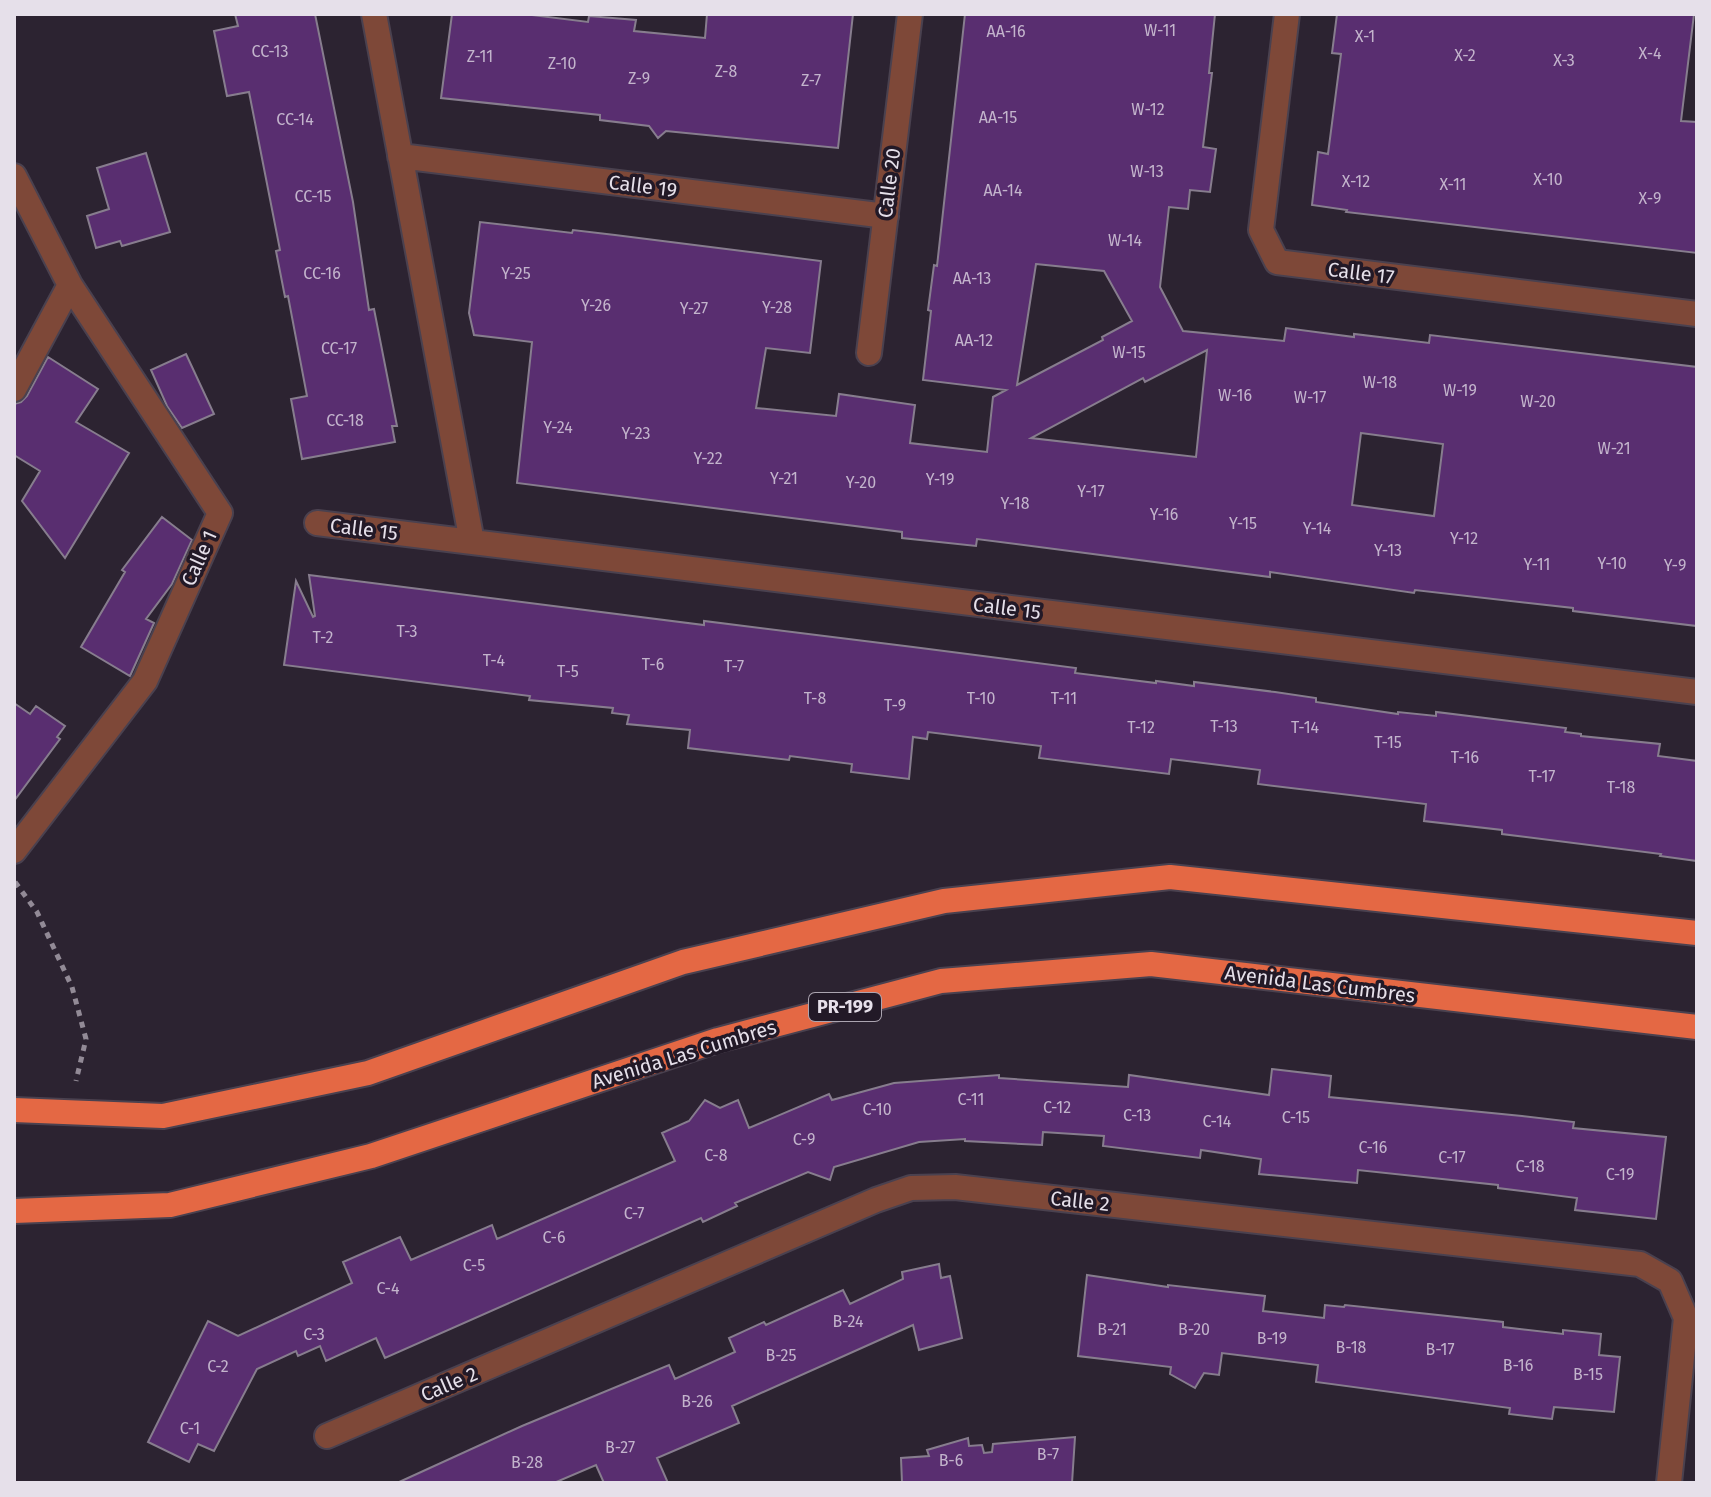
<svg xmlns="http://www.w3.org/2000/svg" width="1711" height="1497" font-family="'Fira Sans',sans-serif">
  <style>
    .building { fill: #592e70; stroke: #877d8e; stroke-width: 2; fill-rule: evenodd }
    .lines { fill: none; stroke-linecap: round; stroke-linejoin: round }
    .minor-casing { stroke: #4a414f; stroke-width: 28 }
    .trunk-casing { stroke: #4a414f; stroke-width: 28 }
    .path { stroke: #928a96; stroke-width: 5; stroke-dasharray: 6 6; stroke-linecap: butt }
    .minor { stroke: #7e4838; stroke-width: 24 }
    .trunk { stroke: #e46844; stroke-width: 24 }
    .labels { text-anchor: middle; stroke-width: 7; stroke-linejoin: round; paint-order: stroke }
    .number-label { font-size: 16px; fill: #c3b4cc }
    .shield { fill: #221927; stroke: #aba4b0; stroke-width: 2 }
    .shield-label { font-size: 18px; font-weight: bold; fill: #e6e0ea }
    .street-label { font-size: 20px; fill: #e6e0ea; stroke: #221927 }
  </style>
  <rect width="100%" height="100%" fill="#2c2331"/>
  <!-- building -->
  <path class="building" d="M235,14h80l38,188 16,108 5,-1 23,117h-5l3,16 -93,17 -11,-60 16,-3 -19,-100 -3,1 -9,-46 4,-1 -31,-158 -22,4 -13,-65 24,-5z
    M452,14h72l64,8 1,-6 47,4 -2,11 71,7 2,-24h146l-15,134 -172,-17 -8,7 -9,-12 -49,-6v-5l-159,-17z
    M965,14h250l-6,59h3l-9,74 13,2 -6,43 -20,-2 -2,19 -19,-2 -9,80 23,44 101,10 2,-13 68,9v-3l75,9 1,-8 267,32v259l-124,-15v-3l-158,-18 -1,3 -144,-21v5l-293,-38 -1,7 -74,-8v-6l-385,-49 15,-141 -58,-7 -5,-22 11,-91 92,11 1,-3 42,5 206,26 -11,92 -44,-5 -10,60 80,8 3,-22 76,11 -5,38 77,9 6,-55 13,-7 -83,-10 8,-69 -3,-1 6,-45 3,1zM1036,264l68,7 28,50 -30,16 1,3 -86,45zM1207,350l-11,107 -165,-19 112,-60 2,4zM1361,433l82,11 -9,72 -82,-11z
    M1337,14h357l-13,107 16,1v131l-351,-41 1,-2 -35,-5 6,-53 10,2 13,-100 -9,-1z
    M146,153l24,79 -48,14 -2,-5 -24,7 -9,-32 22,-7 -12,-41z
    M186,354l28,60 -32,14 -15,-22 -16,-36z
    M48,357l50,32 -22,33 53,31 -64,105 -43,-57 18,-30 -26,-16v-51l7,-2 6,-6z
    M162,517l30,23 -20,44 -26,35 8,4 -24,53 -49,-29 44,-75 -3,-2z
    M309,575l395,50v-4l209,26 163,21 -1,5 81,10v-2l38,5v-4l81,10 41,6v4l82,12v-2l38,4v-4l130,16 -1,4 16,2v2l79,8 -2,12 39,5v100l-37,-5 1,-2 -159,-20v-4l-78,-9 2,-17 -168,-20 2,-14 -89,-11 -2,15 -130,-16 2,-12 -113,-14 -1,7 -14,-2 -4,42 -58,-7 1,-8 -62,-8 -1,4 -101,-12 2,-18 -63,-6 2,-9 -17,-2 1,-5 -84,-8 1,-4 -246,-31 12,-84 17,36 2,-1z
    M14,703l16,11 6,-8 29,20 -8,11 3,2 -46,62z
    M1272,1069l59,7 -2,21 193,19 52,6 -1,6 93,9 -10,82 -81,-9 2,-12 -79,-10v-3l-140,-15 -1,13 -98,-9 2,-15 -60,-9 -1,8 -97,-12 1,-10 -61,-4 -1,13 -77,-4v-2l-46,3 -85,25 -4,13 -22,-8 -73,31 2,3 -34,16 -2,-4 -316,140 -9,-20 -50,23 -6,-15 -22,10 -2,-5 -39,18 -43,82 -16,-7 -9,18 -41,-20 60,-121 30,15 114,-53 -9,-21 57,-25 11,23 81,-35 5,14 178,-78 -13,-28 27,-12 16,-21 15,8 18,-8 11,28 80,-34 3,6 62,-17 105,-8v3l129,9 1,-12 140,20z
    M939,1264l2,14 9,-2 12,62 -43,12 -6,-25 -181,81 7,17 -82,35 11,25h-64l-8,-18 -42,18h-157l125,-57 147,-61 6,14 60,-27 -6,-14 35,-16 2,3 77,-35 7,14 53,-25 -1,-7z
    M1087,1275l81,12v-2l97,11 -2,15 61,7 1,-13 19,2 1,-2 158,17v5l60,7v-4l38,4 -2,21 21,2 -6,55 -60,-5 -2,12 -43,-5 1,-6 -194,-26 2,-17 -96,-12 -3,22 -15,-2 -9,15 -25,-14 1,-7 -93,-11z
    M1075,1437l-3,46h-170l-1,-25 28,-2 -2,-6 41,-12 1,8 13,-1 2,8 8,-1 1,-8z"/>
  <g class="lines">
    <defs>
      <path id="minor" d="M374,14l98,528
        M1287,14l-26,216 16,32 420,52
        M400,156l486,60
        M14,176l56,109 150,228 -75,168 -131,170
        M869,353l41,-339
        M14,389l56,-104
        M317,523l1380,169
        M327,1436l549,-236 35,-12 44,-1 685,77 30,17 16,37 -17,165"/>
      <path id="trunk" d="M14,1110l149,6 205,-43 315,-111 261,-61 226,-24 527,56
        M14,1211l156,-6 201,-49 347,-116 223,-59 210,-17 546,63"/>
    </defs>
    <!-- minor casing -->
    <use href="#minor" class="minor-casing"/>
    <!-- trunk casing -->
    <use href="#trunk" class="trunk-casing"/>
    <!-- path -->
    <path class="path" d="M15,882l22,30 35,75 14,52 -10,42"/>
    <!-- minor -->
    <use href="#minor" class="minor"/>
    <!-- trunk -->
    <use href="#trunk" class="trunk"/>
  </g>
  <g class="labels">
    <!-- number labels -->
    <g class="number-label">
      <text x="1160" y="36">W-11</text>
      <text x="1006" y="37">AA-16</text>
      <text x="1365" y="42">X-1</text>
      <text x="270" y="57">CC-13</text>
      <text x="1650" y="59">X-4</text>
      <text x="1465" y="61">X-2</text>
      <text x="480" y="62">Z-11</text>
      <text x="1564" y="66">X-3</text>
      <text x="562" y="69">Z-10</text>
      <text x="726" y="77">Z-8</text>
      <text x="639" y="84">Z-9</text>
      <text x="811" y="86">Z-7</text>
      <text x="1148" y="115">W-12</text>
      <text x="998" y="123">AA-15</text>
      <text x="295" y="125">CC-14</text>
      <text x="1147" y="177">W-13</text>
      <text x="1548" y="185">X-10</text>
      <text x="1356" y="187">X-12</text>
      <text x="1453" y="190">X-11</text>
      <text x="1003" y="196">AA-14</text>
      <text x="313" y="202">CC-15</text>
      <text x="1650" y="204">X-9</text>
      <text x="1125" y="246">W-14</text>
      <text x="322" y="279">CC-16</text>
      <text x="516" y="279">Y-25</text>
      <text x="972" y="284">AA-13</text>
      <text x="596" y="311">Y-26</text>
      <text x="777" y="313">Y-28</text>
      <text x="694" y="314">Y-27</text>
      <text x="974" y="346">AA-12</text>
      <text x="339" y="354">CC-17</text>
      <text x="1129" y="358">W-15</text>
      <text x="1380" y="388">W-18</text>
      <text x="1460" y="396">W-19</text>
      <text x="1235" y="401">W-16</text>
      <text x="1310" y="403">W-17</text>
      <text x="1538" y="407">W-20</text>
      <text x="345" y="426">CC-18</text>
      <text x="558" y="433">Y-24</text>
      <text x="636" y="439">Y-23</text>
      <text x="1614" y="454">W-21</text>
      <text x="708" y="464">Y-22</text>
      <text x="784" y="484">Y-21</text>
      <text x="940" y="485">Y-19</text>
      <text x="861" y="488">Y-20</text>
      <text x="1091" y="497">Y-17</text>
      <text x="1015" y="509">Y-18</text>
      <text x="1164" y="520">Y-16</text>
      <text x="1243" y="529">Y-15</text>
      <text x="1317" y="534">Y-14</text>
      <text x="1464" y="544">Y-12</text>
      <text x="1388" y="556">Y-13</text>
      <text x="1612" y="569">Y-10</text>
      <text x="1537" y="570">Y-11</text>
      <text x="1675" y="571">Y-9</text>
      <text x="407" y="637">T-3</text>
      <text x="323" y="643">T-2</text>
      <text x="494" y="666">T-4</text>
      <text x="653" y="670">T-6</text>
      <text x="734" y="672">T-7</text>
      <text x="568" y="677">T-5</text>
      <text x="815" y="704">T-8</text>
      <text x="981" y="704">T-10</text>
      <text x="1064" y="704">T-11</text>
      <text x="895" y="711">T-9</text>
      <text x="1224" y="732">T-13</text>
      <text x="1141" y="733">T-12</text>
      <text x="1305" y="733">T-14</text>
      <text x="1388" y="748">T-15</text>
      <text x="1465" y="763">T-16</text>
      <text x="1542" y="782">T-17</text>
      <text x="1621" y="793">T-18</text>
      <text x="971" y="1105">C-11</text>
      <text x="1057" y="1113">C-12</text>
      <text x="877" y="1115">C-10</text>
      <text x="1137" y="1121">C-13</text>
      <text x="1296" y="1123">C-15</text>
      <text x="1217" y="1127">C-14</text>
      <text x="804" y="1145">C-9</text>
      <text x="1373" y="1153">C-16</text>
      <text x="716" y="1161">C-8</text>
      <text x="1452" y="1163">C-17</text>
      <text x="1530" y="1172">C-18</text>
      <text x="1620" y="1180">C-19</text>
      <text x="634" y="1219">C-7</text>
      <text x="554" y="1243">C-6</text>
      <text x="474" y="1271">C-5</text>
      <text x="388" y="1294">C-4</text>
      <text x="848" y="1327">B-24</text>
      <text x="1112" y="1335">B-21</text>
      <text x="1194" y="1335">B-20</text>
      <text x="314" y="1340">C-3</text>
      <text x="1272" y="1344">B-19</text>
      <text x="1351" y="1353">B-18</text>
      <text x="1440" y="1355">B-17</text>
      <text x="781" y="1361">B-25</text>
      <text x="1518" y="1371">B-16</text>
      <text x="218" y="1372">C-2</text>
      <text x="1588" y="1380">B-15</text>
      <text x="697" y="1407">B-26</text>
      <text x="190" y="1434">C-1</text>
      <text x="620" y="1453">B-27</text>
      <text x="1048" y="1460">B-7</text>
      <text x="951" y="1466">B-6</text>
      <text x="527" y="1468">B-28</text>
    </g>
    <!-- shield labels -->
    <rect class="shield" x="809" y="993" width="72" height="28" rx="6"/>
    <g class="shield-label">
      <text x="845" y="1013">PR-199</text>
    </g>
    <!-- street labels -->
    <g class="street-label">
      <text transform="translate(889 183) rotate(-83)" y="7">Calle 20</text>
      <text transform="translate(643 186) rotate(7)" y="7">Calle 19</text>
      <text transform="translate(1361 273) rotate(7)" y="7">Calle 17</text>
      <text transform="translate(364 529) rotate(7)" y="7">Calle 15</text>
      <text transform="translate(199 558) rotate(-66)" y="7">Calle 1</text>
      <text transform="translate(1007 608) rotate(7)" y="7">Calle 15</text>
      <text transform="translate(1320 984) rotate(7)" y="7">Avenida Las Cumbres</text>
      <text transform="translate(684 1054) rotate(-17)" y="7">Avenida Las Cumbres</text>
      <text transform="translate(1080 1201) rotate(6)" y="7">Calle 2</text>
      <text transform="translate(449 1384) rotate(-23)" y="7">Calle 2</text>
    </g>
  </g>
  <!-- border -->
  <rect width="1711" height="1497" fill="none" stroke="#e6e0ea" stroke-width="32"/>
</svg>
